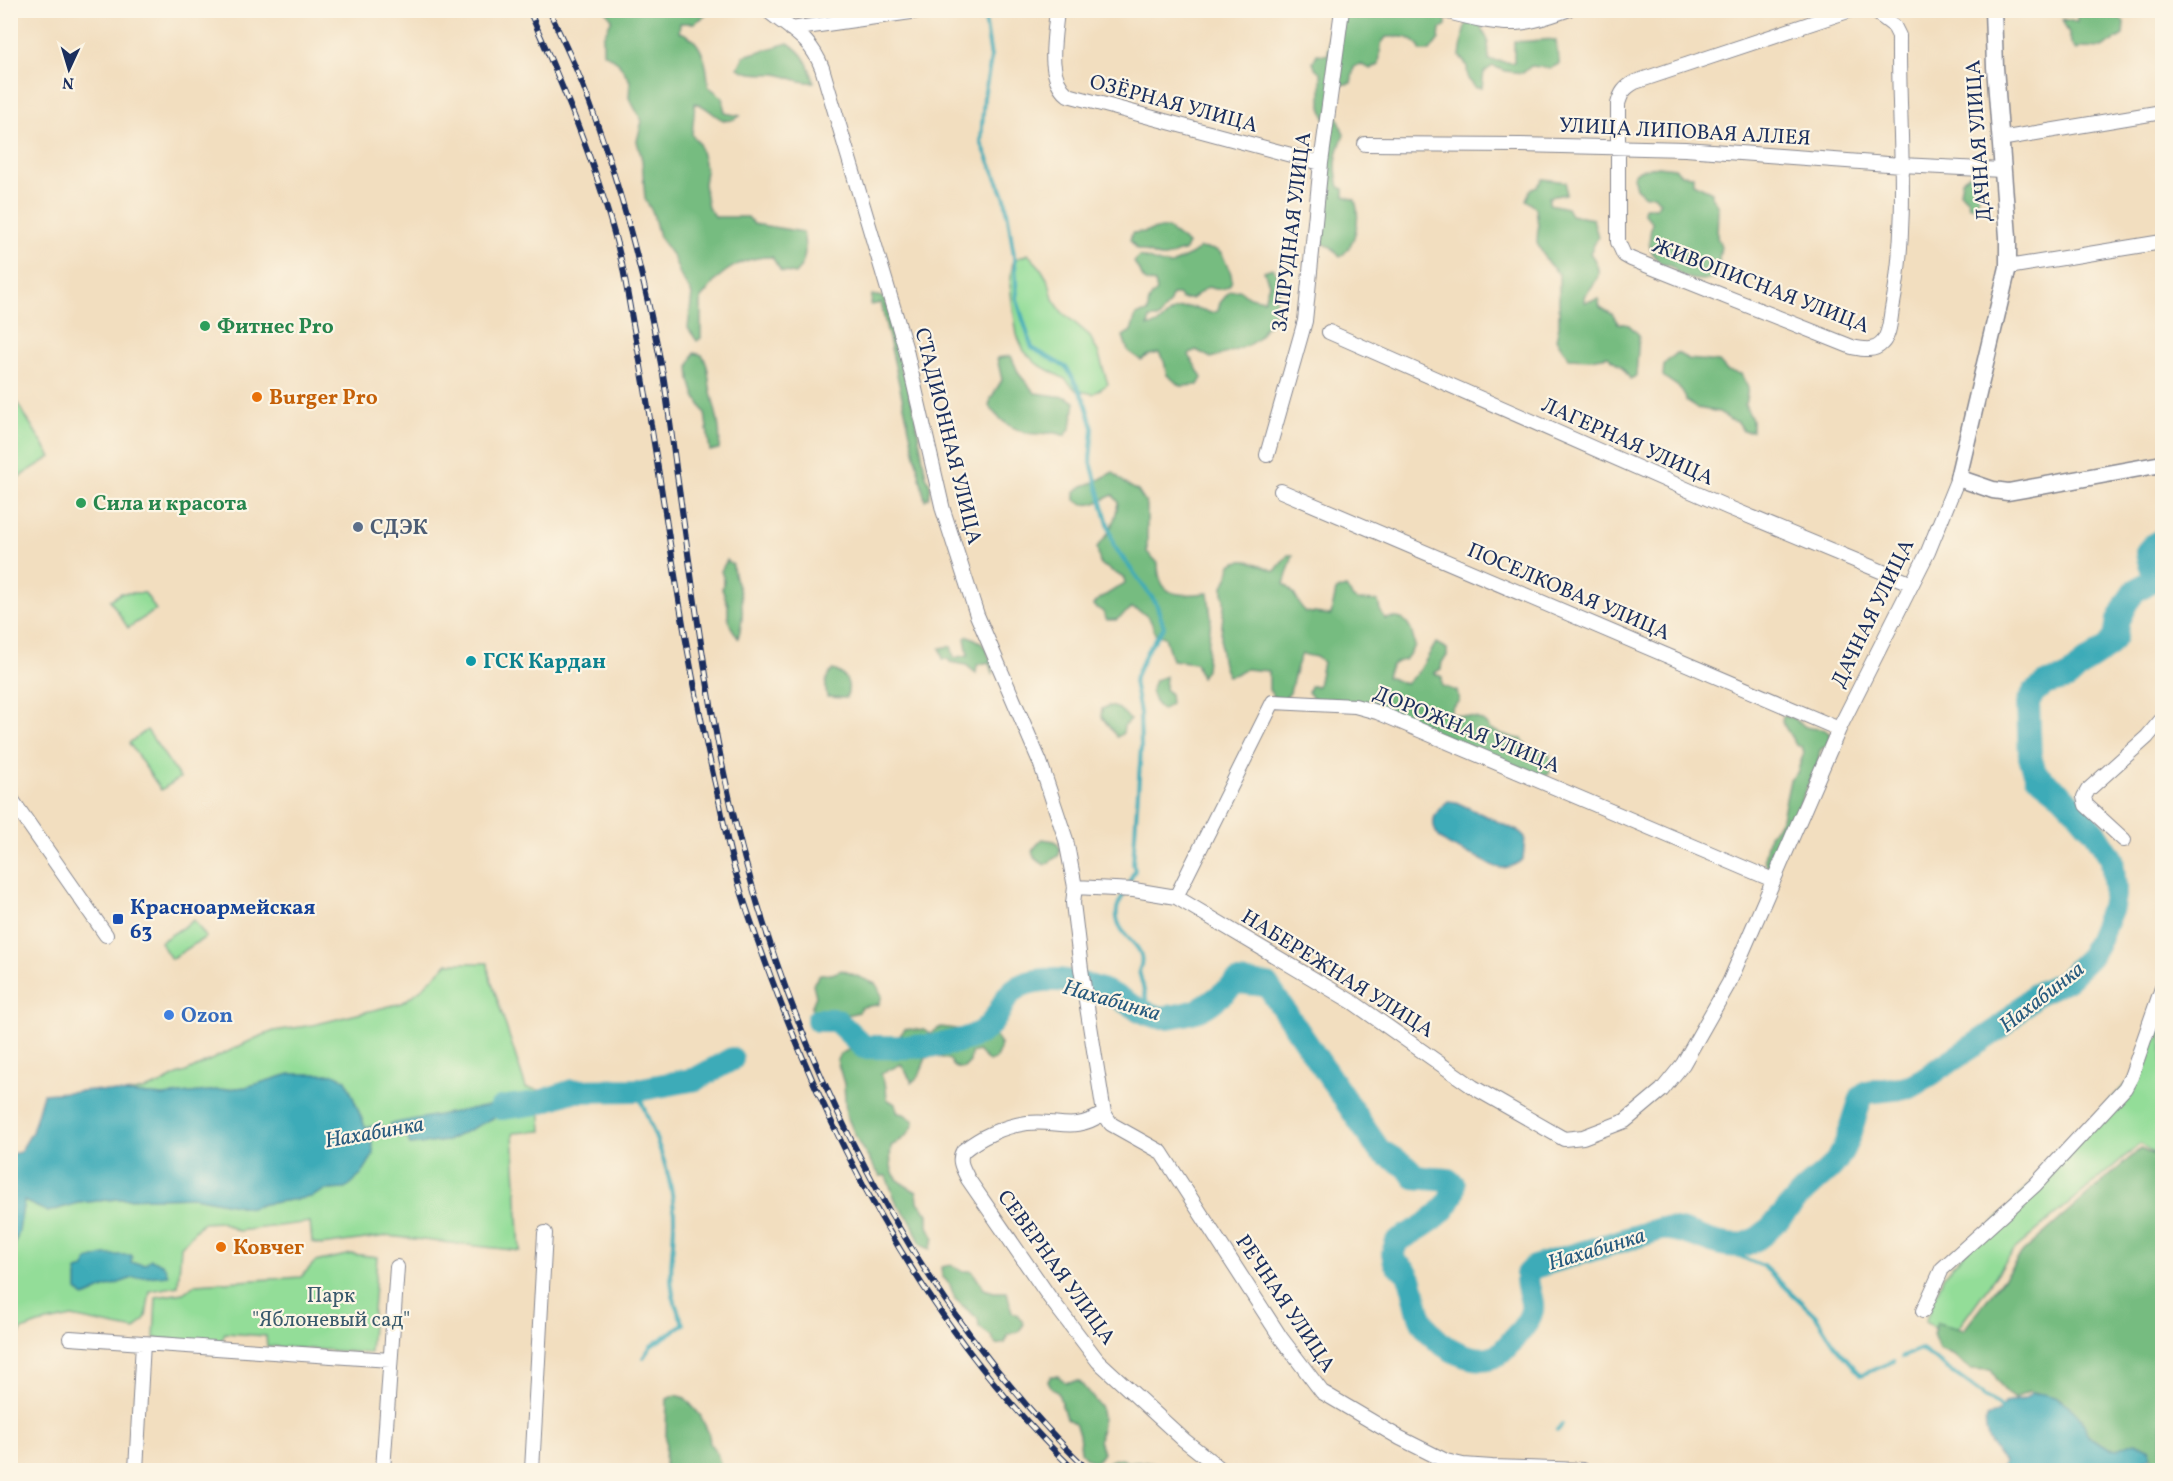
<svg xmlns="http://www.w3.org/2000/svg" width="2173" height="1481" font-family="Vollkorn,serif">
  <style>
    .green { fill: #93dd98; stroke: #57867b; stroke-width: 1.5; fill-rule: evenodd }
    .forest { fill: #76bc80; stroke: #48766f; stroke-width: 1.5 }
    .water { fill: #3cabb8; stroke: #2c6d8b; stroke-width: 1.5 }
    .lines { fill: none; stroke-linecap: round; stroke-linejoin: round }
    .stream { stroke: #3cabb8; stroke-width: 4 }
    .river { stroke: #3cabb8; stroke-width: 24 }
    .minor-casing { stroke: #86868e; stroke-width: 16 }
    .tertiary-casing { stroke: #86868e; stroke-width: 19 }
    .minor { stroke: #fff; stroke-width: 14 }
    .tertiary { stroke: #fff; stroke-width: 16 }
    .rail-casing { stroke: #1b2f5e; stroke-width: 6 }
    .rail { stroke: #fcf5e5; stroke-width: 4; stroke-dasharray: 11; stroke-linecap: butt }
    .leisure-dot { fill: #2e9e5b; stroke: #fcf5e5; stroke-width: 2 }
    .food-dot { fill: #e8710a; stroke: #fcf5e5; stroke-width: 2 }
    .service-dot { fill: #5c6f8a; stroke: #fcf5e5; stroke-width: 2 }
    .culture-dot { fill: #0f9aa8; stroke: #fcf5e5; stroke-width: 2 }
    .transit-dot { fill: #1a4fb4; stroke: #fcf5e5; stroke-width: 2 }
    .shop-dot { fill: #3f7fe0; stroke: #fcf5e5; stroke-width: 2 }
    .labels { text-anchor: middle; stroke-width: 4.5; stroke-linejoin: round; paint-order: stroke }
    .street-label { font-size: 21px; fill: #1b2f5e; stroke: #fcf5e5 }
    .leisure-label { font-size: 21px; font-weight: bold; fill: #27864d; stroke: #fcf5e5; text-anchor: start }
    .food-label { font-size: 21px; font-weight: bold; fill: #c56008; stroke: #fcf5e5; text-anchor: start }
    .service-label { font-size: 21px; font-weight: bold; fill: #4e5e75; stroke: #fcf5e5; text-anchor: start }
    .culture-label { font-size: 21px; font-weight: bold; fill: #0d838f; stroke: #fcf5e5; text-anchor: start }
    .transit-label { font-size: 21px; font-weight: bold; fill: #164399; stroke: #fcf5e5; text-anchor: start }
    .shop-label { font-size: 21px; font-weight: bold; fill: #366cbe; stroke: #fcf5e5; text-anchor: start }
    .park-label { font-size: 21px; fill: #395a6c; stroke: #fcf5e5 }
    .water-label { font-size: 22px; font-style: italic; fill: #275a7e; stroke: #fcf5e5 }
  </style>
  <rect width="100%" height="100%" fill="#fcf5e5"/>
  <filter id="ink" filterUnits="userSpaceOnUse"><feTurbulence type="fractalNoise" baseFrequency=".0167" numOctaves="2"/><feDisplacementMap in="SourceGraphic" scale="12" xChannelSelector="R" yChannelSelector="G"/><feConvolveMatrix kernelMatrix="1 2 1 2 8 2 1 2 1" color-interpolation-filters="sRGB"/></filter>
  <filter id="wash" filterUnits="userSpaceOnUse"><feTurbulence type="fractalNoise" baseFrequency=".008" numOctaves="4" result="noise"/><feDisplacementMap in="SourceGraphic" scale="24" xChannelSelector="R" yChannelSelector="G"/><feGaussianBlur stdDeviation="1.35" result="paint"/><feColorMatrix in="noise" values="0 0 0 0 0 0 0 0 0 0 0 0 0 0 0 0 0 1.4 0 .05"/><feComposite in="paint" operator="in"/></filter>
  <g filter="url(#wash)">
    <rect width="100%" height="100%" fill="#f2debf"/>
    <!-- green -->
    <path class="green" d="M1028,254l12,13 9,15 4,17 9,13 27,23 9,17 10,32 -15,10 -17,-4 -11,-11 -28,-15 -13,-13 -7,-16 -5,-33 -2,-17 3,-25z
      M13,396l38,61 -40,25 -1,-85z
      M121,593h24l11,17 -28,18 -18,-28z
      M147,730l33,48 -19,12 -32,-47z
      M194,920l12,17 -35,22 -11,-17z
      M448,963h40l1,11 37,114 13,2 3,41 -29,2 7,118 -132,-15 -67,9 -9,-3 -2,-20 -72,9 -17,-9 -19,1 -21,24 -3,39 -28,5 -4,26 -11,13 -63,-13 -34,7 -16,6 -11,17v-91l3,-6 10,-49 24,11 30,-9 39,-4 78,-2 56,11 13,-4 47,-7 14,-7 20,-1 25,-54 14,-2 -2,-7 -17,1 -19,-47 -56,-6 -44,13 -83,9 -40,-3c13,-1 25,-3 37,-9 9,-4 16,-10 26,-12l70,-34 18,-7 39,-6 89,-22 18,-13zM532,1100v8l-27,4 -58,29 -37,4 -5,-16c42,-13 83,-24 127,-29zM132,1256l-1,7 14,1 22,11 -34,3 -29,10 -20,9 -7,-7v-20z
      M2162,1009v150l-22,-15 -125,105 -64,89 -26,-16 19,-47 197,-207z
      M351,1254l26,3 -7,96 -103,-7 -1,-10 -41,-3 -5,11 -66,-6 2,-41 27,-4 13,-9 105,-7 14,-15z"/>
    <!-- forest -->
    <path class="forest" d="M606,11h100l-1,5 -11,7h-14l-1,9c23,5 29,34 29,54l14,11 3,16 15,3c-21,14 -25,-8 -45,-13l-3,32 7,8 7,28 -2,13 4,24 8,9h32l6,7 49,8c3,17 4,29 -8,42l-14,-3 -9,-14c-19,-1 -38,7 -52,19 -7,6 -12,15 -19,22v40l-4,3 -9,-13 4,-34 -11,-17 -8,-21 -14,-19 -6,-24 -8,-14 -3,-39 -5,-19 5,-20 -13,-23 1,-17 -12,-19 -15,-10v-15l9,-18z
      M1335,11c30,0 87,-7 111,9v5l-6,4 -1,10 -9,12h-9c-8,-16 -18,-15 -35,-14l-5,7 -2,21 -8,4 -11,-5 -6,3 -3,16 -12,2 -4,24 9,26c-9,20 -10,31 -5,52l5,2v7l11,4c6,19 1,45 -15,57l-9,-10 -11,-5 -2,-7 6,-11 -4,-12 7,-88 -6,-17v-34l-6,-5 -2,-6 4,-8 11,1 2,-29 6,-12z
      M2078,11h41v6l5,6 -1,12 -21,13 -19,-1 -7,3 -5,-6c0,-10 -6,-16 -9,-25l15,3z
      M1469,20l10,1 9,20 1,19 25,3v-22c15,2 28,-3 42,-1 -1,9 4,15 3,24l-8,4 -20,-2 -8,7 -18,-2 -12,-5 -9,6 -2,16h-6l-8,-9 -1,-13 -7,-10 4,-27z
      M788,43c16,10 21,22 26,39 -14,2 -24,-6 -38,-8 -13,-1 -26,2 -38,-6l6,-12z
      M1658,166l17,2 6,7 12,1v7l19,9v6l6,9 -1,30 4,9 -2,12 1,10 -7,11c-19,3 -30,0 -43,-14l-9,-1c-16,-17 -12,-22 -9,-42l-8,-9 1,-6h11l4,-5 -6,-7 -9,1 -9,-8 -3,-12c9,-12 14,-4 25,-10z
      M1969,175l5,1 5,5 -2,25 -8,1 -1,-7 -8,-8 2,-12z
      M1543,179l23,3v12l-17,3v7l18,4 4,7 22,4 5,18 -8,16c14,19 9,27 -6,43l1,6 13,-3 2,8 12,7 6,9 11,2 10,10 -3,41 -6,3c-8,-14 -11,-13 -22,-23l-17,3 -22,-1 -13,-19 3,-13v-52l-11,-11 -11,-20 1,-17 -2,-18 -10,-8 4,-10 7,-3z
      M1161,228h6l21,16 -4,7c-9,1 -12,5 -19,6 -9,2 -19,-7 -28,-8l-7,-9 2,-7 12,-1z
      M1200,248c5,1 14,1 18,3 5,3 6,8 8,12 1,3 3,6 4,8 7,18 -10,21 -22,16l-17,12h-9l-4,-4h-6l-2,7 -11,16h-9l-2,8c14,1 17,-13 29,-17 11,-4 25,0 34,4l7,-2 2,-8 10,-12 10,-1 9,7 15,3 5,-16 -5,-13 8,-3 6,6 5,10 -7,13 -3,25c-13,7 -8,9 -16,17 -9,8 -35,16 -46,19l-15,-8 -7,5 13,23 -4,7 -17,1 -14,-11 -3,-14 -5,-8 -10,2 -8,5 -13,-9 -5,-15 8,-5 5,-16 12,-3c0,-10 1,-15 9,-21l-2,-8 -10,-2 -11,-19 5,-6c11,3 21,9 33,9 10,-9 18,-6 28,-17z
      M872,295l10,2 5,7 9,28 1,12 5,15 -1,10 10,22 -2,7 4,7 13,71c5,9 6,13 2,22l-3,2 -44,-197 -10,2z
      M694,353l8,2c7,11 6,19 8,32 4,21 12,40 9,62l-9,2 -5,-38 -10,-17 -5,-16 -1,-14z
      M1677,353l11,6 31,3 8,9 14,3 7,14 -3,17 7,15v11h-9l-6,-9 -7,-2 -11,-8 -22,-4 -11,-7c-2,-15 -13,-16 -23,-25l1,-12z
      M1011,356l8,18 16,19 30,4 10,5 -4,25 -6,9c-14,-6 -15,-2 -28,-2 -19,0 -38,-13 -48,-28l2,-8 11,-18 -5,-22z
      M1113,472l11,11 14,8 9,14v47l11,11c0,37 23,32 50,30l3,25 -5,51 -5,8 -5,-14 -24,-3 -7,-23 -10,-3c-3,-16 -9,-21 -23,-26l-16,12h-9l-4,-8 -10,-7 3,-4 29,-18 -1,-5 -24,-14 -3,-17c12,-12 19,-28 21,-45l-5,-7c-15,6 -23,15 -38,5v-8l8,-6 12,-4z
      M1288,555h5l-9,29c11,7 13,18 21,28l26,3 5,-25 10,-3 7,11 4,2 21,1 2,9 5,9c24,-5 26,8 30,27l-10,14c-12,2 -16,6 -18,17l19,7 14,-14 16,-27 11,6v7l-5,6 -1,7 -7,4 8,4v9l15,5 2,10 -6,5 -3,7c14,6 32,0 40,17 13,3 18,8 32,9l8,11 7,-1 12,3 2,10 -2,12 -7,2 -109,-45 -6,-7 -111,-23 -8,-9 2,-6h8l5,-24 -7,-5 -14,-3c-4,8 -11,31 -12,39l-5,5h-10l-6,-8v-19l-24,-2 -9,5 -8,2c-12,-19 -6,-48 -4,-70 1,-6 -2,-13 -1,-19 3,-9 7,-11 7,-22 17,-10 27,0 45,6z
      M727,560l6,5c0,10 3,15 6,24 5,16 4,33 -1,49l-7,-11 -3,-9v-13l-6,-16 2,-9 -3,-9z
      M968,636c19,6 20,18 26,35l-2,3 -3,-12 -12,3 -1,8 -10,-8 -16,-3 -2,-3h-5l-3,-11 11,-2 3,12 14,-3 -3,-17z
      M833,670c13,4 19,14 13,28l-19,-1c-2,-11 -3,-19 6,-27z
      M1166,676l-1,13 5,5 1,10 -9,6 -7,-8 -4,-11 4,-11z
      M1108,706c11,1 15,5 22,14l-6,6 -1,7 -6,4 -16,-21 1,-7z
      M1783,716c15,1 13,7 23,11 10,3 16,-1 24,7l-2,11 -8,5 -4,23 -6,7 -37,87 -6,-1 -3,-7 5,-24 7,-7 6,-10 8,-38 7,-7 7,-21 -2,-5 -6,-2 -14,-23z
      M1042,839l13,2 5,7 -1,7 -14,10 -10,-6 -3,-8z
      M842,970l34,14 6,12 -3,8c-7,3 -13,1 -19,4l-1,4 -35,8 -13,-12 5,-12 -3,-12 7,-10h12z
      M941,1027l15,2 8,4 10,-1 21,3c8,10 6,14 0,25l-6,2 -11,-11 -7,2 -1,9 -6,6c-8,1 -11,-1 -14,-8l-14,-4 -10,2 -7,18 -7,6 -11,-18 -20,10 5,13 1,12 8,5 3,9 6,1 10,7c-1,11 -14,21 -23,25 -3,27 3,35 26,46l1,10 10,12v12l6,12 -4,11 -9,-4 -10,-24 -14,-17 -11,-28h-6l-21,-32 -13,-30 -2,-30 -7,-24 3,-6 35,-17 4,4 19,-3 7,-9 19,1 6,3z
      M2140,1149l22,9v309h-3l-8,-10 -1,-8 -14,-7 -19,7 -7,-1 -23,-12 -9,-21 -19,-17 -31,-7 -13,8 -9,-6 -15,-23 -21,-1 -16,-13 -15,-7 -6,-15 4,-11 27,7 59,-78z
      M951,1265l11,6h10l12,18 10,3h13l5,20 5,2 7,10 -5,7 -11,4 -3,8 -9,2 -5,-9 -12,-9 -1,-8 -23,-20 -5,-14 -8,-9 -1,-9z
      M1051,1376h7l7,6 14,-1 22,27 1,15 -3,17 4,13 -5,7 -5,2 -7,-4 -5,-6 -2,-18 -4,-10 -9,-6 -8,-25 -6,-5 -4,-7z
      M675,1395l10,3 15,17 9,19 1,10 7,9 5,17h-57l2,-71z
      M1122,1458l5,4 11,-1 17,3 4,6h-52v-7l8,-4z"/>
    <!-- water -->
    <path class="water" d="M1448,801l8,1 64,30 5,5 -2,22c-5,5 -14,9 -21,9 -8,0 -19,-8 -26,-11 -16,-7 -46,-15 -42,-38 2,-8 8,-13 14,-18z
      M290,1074h44l12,6 19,47 18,-1 1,6 -14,3 4,19 -13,21 -16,14 -20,1 -14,7 -47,7 -13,4 -56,-11 -78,2 -39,4 -30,9 -24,-11 -5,30 -8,25v-102l9,-2 12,-20 11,-38 49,-4 71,6 83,-9z
      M533,1100v8l-28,4 -58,29 -37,4 -5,-16 -13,2 -2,-7 108,-20z
      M104,1255h28l-1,8 14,1 6,-5 13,6 4,10 -35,3 -29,10 -20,9 -7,-7v-20l8,-2 2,-8z
      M2031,1393c25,0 53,16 56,43l23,12 7,1 18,-7 15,7 1,8 -32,13h-119l4,-8c-11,-12 -21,-27 -18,-44l13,-6 6,-9 18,-4z"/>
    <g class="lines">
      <!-- stream -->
      <path class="stream" d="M984,12l7,46 -7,39 -3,45 24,56 10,64 2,38 15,48 35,20 17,31 9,29 -3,31 24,87 42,57 8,24 -17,24 -13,30 6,32 1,35 -8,116 2,6 -8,16
        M1124,893c-2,5 -7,12 -7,17 -4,29 35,33 22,61l11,43
        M637,1090c13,35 32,75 36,111 6,46 -14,78 11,123l-33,22 -8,12
        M1673,1228l90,38 53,50 18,28 27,31 33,-14
        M1902,1357l19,-8 83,61
        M1557,1430l5,-6"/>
      <!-- river -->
      <path class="river" d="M818,1020h18l28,27c36,0 86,3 117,-15 28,-17 14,-48 63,-52 23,-2 54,7 75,18 12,7 27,17 41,19 12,1 25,-3 36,-6 14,-5 29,-20 41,-29l30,3 112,165 28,17 7,10 34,3 6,5c-1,28 -36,44 -57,56l-4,12 2,9c4,5 11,8 13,13 9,15 6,36 18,52 13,20 49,41 73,27 6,-4 11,-11 16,-17 7,-7 15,-17 17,-27 2,-10 -6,-22 -5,-36l7,-7 127,-38c27,-2 53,20 80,16 27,-5 44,-36 62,-53 10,-10 22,-17 31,-28 15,-19 19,-45 28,-68l5,-4 43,-5 9,-5 81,-54 35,-33 30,-14 25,-24 7,-13 15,-37 3,-18 -3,-30 -17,-27 -16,-19 -17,-18 -26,-20 -6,-18 -2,-54 6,-11 13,-9 21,-5 16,-15 23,-15 8,-11 3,-17 9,-18 8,-11 18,-11c2,-11 -5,-17 -6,-28l6,-7 9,-5
        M501,1108l36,-5 35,-12 65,-1 59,-11 36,-20"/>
    </g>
  </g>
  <g filter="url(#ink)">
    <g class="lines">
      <defs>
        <path id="minor" d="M767,10c24,20 43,27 55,58l84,282 37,160 34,105 63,147 26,78 9,47 -2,16 8,66 23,144 7,11 50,28 120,186 41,54 78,46 46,23 17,4 29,2 91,3
          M1057,10c-2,26 -12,67 11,85l253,68
          M1440,10c24,6 51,14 76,13 17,-1 34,-7 51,-13
          M1851,10l-216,72c-11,6 -14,11 -17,22v138l6,13 7,4 221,88c10,2 22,5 30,-4 8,-8 8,-23 10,-34 18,-90 6,-183 7,-273l-5,-10 -21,-16
          M791,29l134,-19
          M2000,139l162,-27
          M1365,144l155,1 165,4 216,16 101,5
          M2008,267l154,-25
          M1329,332l398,175 185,77
          M1267,455l38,-134 16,-158 21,-153
          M1281,491l558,238
          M10,797l96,138
          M2124,840l-38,-35 -2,-8 4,-7 59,-53 15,-18
          M1075,887l59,3 42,7 178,106 119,84 91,52 19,-2 42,-16 37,-31 21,-26 46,-81 110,-254 89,-177 30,-74
          M1176,897l97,-195 82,4 22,6 396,168
          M1104,1113c-32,21 -45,6 -77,10 -23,3 -47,14 -64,28 -6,10 1,19 5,28l82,119 48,63 86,79 38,30
          M1923,1311l19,-42 93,-84 90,-97 6,-11 31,-89
          M70,1338l320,22
          M136,1470l7,-127
          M383,1470l14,-203
          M532,1470l13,-237"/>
        <path id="tertiary" d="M1993,10l2,57 13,170v30l-50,211 35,12 15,2 154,-28"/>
      </defs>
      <!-- minor casing -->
      <use href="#minor" class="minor-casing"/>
      <!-- tertiary casing -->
      <use href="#tertiary" class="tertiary-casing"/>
      <!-- minor -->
      <use href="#minor" class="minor"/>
      <!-- tertiary -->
      <use href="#tertiary" class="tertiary"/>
      <defs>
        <path id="rail" d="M529,10c37,83 72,166 93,254 6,29 10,58 16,86 18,97 31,194 48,291 10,55 21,109 34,164 5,23 9,47 16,69 10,36 23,71 36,106 67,181 162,355 302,490
          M549,10c11,25 23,48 33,73 37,94 62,192 81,291 5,31 9,63 13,94 14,97 26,195 45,291 53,261 175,524 367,711"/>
      </defs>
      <!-- rail casing -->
      <use href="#rail" class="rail-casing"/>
      <!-- rail -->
      <use href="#rail" class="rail"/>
    </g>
  </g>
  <!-- markers -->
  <g class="leisure-dot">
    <circle cx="205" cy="326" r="6"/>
    <circle cx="81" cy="503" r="6"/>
  </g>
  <g class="food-dot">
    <circle cx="257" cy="397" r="6"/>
    <circle cx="221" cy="1247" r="6"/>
  </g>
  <circle class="service-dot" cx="358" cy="527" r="6"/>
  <circle class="culture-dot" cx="471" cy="661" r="6"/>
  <rect class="transit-dot" x="112" y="913" width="12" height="12" rx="3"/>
  <circle class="shop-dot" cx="169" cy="1015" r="6"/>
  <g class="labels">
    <!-- street labels -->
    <g class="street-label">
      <text transform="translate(1174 103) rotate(15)" y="7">ОЗЁРНАЯ УЛИЦА</text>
      <text transform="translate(1685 131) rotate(3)" y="7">УЛИЦА ЛИПОВАЯ АЛЛЕЯ</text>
      <text transform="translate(1978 141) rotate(-94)" y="7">ДАЧНАЯ УЛИЦА</text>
      <text transform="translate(1291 232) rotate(-83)" y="7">ЗАПРУДНАЯ УЛИЦА</text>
      <text transform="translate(1761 285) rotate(21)" y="7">ЖИВОПИСНАЯ УЛИЦА</text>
      <text transform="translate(949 436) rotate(76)" y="7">СТАДИОННАЯ УЛИЦА</text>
      <text transform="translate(1628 441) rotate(24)" y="7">ЛАГЕРНАЯ УЛИЦА</text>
      <text transform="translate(1569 591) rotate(23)" y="7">ПОСЕЛКОВАЯ УЛИЦА</text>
      <text transform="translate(1872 613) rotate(-64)" y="7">ДАЧНАЯ УЛИЦА</text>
      <text transform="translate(1467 729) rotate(22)" y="7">ДОРОЖНАЯ УЛИЦА</text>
      <text transform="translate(1338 973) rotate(32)" y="7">НАБЕРЕЖНАЯ УЛИЦА</text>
      <text transform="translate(1057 1267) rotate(54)" y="7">СЕВЕРНАЯ УЛИЦА</text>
      <text transform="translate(1286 1303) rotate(56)" y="7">РЕЧНАЯ УЛИЦА</text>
    </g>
    <!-- leisure labels -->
    <g class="leisure-label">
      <text x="217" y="333">Фитнес Pro</text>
      <text x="93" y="510">Сила и красота</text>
    </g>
    <!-- food labels -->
    <g class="food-label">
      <text x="269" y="404">Burger Pro</text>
      <text x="233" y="1254">Ковчег</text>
    </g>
    <!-- service labels -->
    <g class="service-label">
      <text x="370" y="534">СДЭК</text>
    </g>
    <!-- culture labels -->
    <g class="culture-label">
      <text x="483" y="668">ГСК Кардан</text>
    </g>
    <!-- transit labels -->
    <g class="transit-label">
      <text x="130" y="914">Красноармейская<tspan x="130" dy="24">63</tspan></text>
    </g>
    <!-- shop labels -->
    <g class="shop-label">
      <text x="181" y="1022">Ozon</text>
    </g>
    <!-- park labels -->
    <g class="park-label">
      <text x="331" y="1302">Парк<tspan x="331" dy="24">"Яблоневый сад"</tspan></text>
    </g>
    <!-- water labels -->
    <g class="water-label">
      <text transform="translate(2041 996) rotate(-38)" y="8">Нахабинка</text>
      <text transform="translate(1112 999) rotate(16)" y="8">Нахабинка</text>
      <text transform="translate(374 1131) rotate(-10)" y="8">Нахабинка</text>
      <text transform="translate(1596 1248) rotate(-17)" y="8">Нахабинка</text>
    </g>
  </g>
  <!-- margin -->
  <rect width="2173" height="1481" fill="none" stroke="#fcf5e5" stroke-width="36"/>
  <!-- north arrow -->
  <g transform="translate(69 69) rotate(184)" stroke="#fcf5e5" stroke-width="4.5" paint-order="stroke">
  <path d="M0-4.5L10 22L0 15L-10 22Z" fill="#1b2f5e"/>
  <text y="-9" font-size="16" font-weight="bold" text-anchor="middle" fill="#1b2f5e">N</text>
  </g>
</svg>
